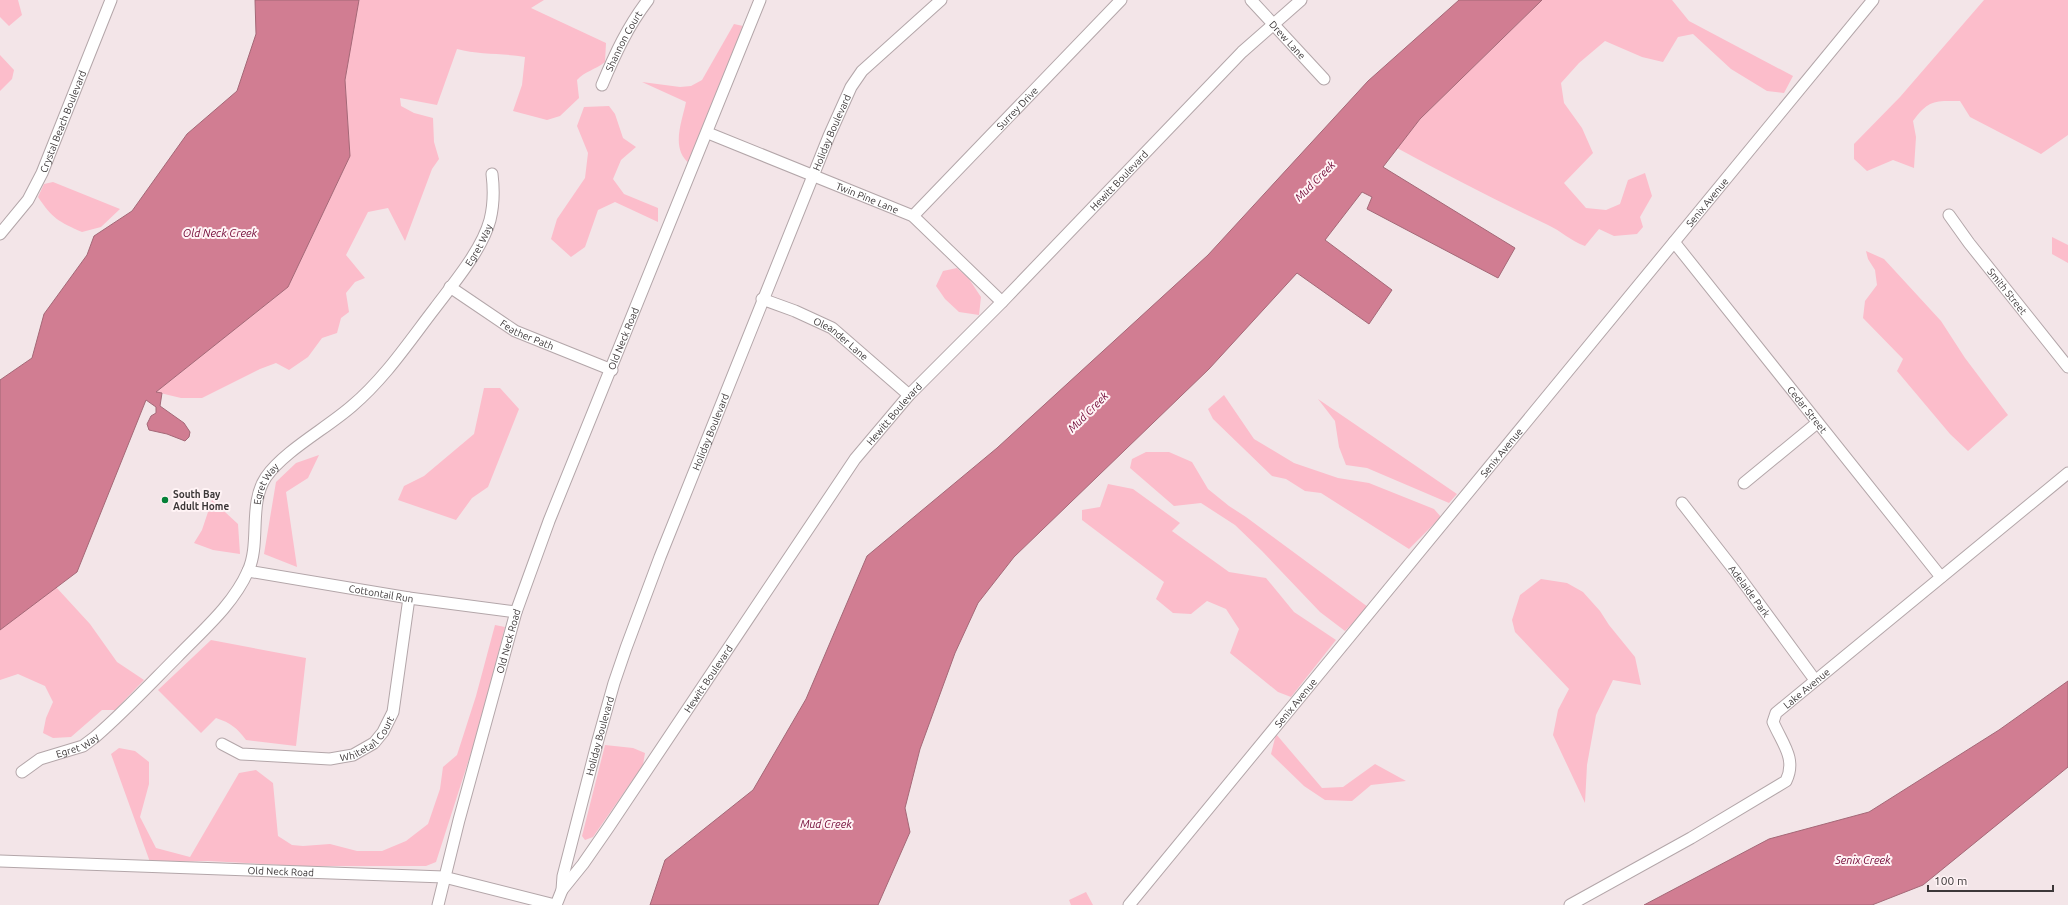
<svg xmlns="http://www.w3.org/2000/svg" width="2068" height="905" font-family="Ubuntu,sans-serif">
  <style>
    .green { fill: #fcbdcb }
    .water { fill: #d17d92; stroke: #a46877 }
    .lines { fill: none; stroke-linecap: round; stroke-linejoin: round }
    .minor-casing { stroke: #b3a6a9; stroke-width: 13 }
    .minor { stroke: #fff; stroke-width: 11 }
    .poi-dot { fill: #058038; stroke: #fff3f5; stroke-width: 1.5 }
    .labels { text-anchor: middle; stroke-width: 4; stroke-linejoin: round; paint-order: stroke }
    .street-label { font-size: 10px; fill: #3c3738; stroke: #fff3f5 }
    .poi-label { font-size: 10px; font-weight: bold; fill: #3c3738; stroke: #fff3f5; text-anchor: start }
    .water-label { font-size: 11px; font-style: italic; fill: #700634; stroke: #fff3f5 }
  </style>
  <rect width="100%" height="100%" fill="#f3e5e8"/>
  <!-- green -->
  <path class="green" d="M0,0h18l4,15 -13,11 -9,-9z
    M357,0h187l-13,8 75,35 -1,19c-10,8 -20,9 -28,18l2,18 -19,18 -13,4 -34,-9 9,-26 3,-28c-23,-4 -46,-2 -68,-8l-20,56 -37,-7 1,8 13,7 19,5 1,24 5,17 -7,10 -27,72 -17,-33 -20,4 -22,43 19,23 -10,4 -9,11 3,19 -8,6 -4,15 -15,5 -14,19 -19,13 -13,-7 -16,6 -58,29h-21l-25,-6 132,-105 62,-131 -5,-76z
    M1542,0h130l17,21 104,55 -9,17 -17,-2 -36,-22 -38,-35 -15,3 -15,25 -21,-5 -37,-16 -26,22 -18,20 3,20 18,25 11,25 -29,30 22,25 20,2 14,-6 8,-24 17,-7 7,23 -12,21 3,10 -6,7 -23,2 -15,-7 -14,17c-14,-5 -24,-15 -37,-21 -51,-24 -101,-50 -151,-77l23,-29z
    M1984,0h84v135l-27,19 -71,-37 -10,-16c-25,0 -31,-2 -47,20l3,16 -2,31 -21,-8 -26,11 -13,-12v-15l46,-47z
    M734,24l9,2 -53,138c-20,-15 -8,-42 -4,-62l-44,-20 38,5 11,-1 11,-6z
    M0,55l14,15 -2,9 -12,12z
    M609,106l6,8 8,24 13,9 -15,13 -8,19 11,15 34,14v14l-43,-20 -17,8 -13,37 -14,10 -20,-18 6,-20 28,-41 3,-25 -11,-27 7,-19z
    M53,182l67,27 -19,18 -19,5c-23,-10 -30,-14 -44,-35l6,-13z
    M2052,237l16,8v18l-16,-9z
    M1866,251l18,8 57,62 24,37 43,57 -40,36 -18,-17 -53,-63 6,-12 -40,-41 2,-17 12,-16 -2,-15 -7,-11z
    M957,268l12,11 12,18 -2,18 -20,-3 -14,-13 -9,-13 7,-15z
    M484,388h16l19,21 -31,78 -16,11 -16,22 -58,-20 6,-14 20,-10 50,-42z
    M1224,395l30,44 40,24 44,15 31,5 65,26 7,8 -32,32 -88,-56 -16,-2 -19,-12 -14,-3 -59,-57 -5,-10z
    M1318,399l139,95 -8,9 -82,-35 -21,-3 -7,-18 -4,-26z
    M1146,452h23l23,10 16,27 21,17 17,11 122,90 -23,24 -25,-19 -58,-61 -27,-26 -34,-22 -27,3 -44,-38 2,-9z
    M319,455l-11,23 -22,14 11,75 -33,-13 12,-72 20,-19z
    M1108,484l25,5 47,34 -8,8 57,41 37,6 28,34 42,28 -45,57 -13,-5 -48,-39 9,-24 -13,-20 -19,-8 -16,13 -18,-1 -17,-14 8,-17 -82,-62v-10l18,-3z
    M212,500l26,24 2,30 -27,-4 -19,-7 8,-13z
    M1541,579l26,4 16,9 17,19 9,14 26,32 6,28 -28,-5 -17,35 -9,50 -2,38 -32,-68 5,-25 11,-21 -54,-57 -3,-12 8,-25z
    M56,587l34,37 27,38 27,18 -29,30h-13l-31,27 -18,1 -10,-5 3,-15 7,-16 -8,-16 -27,-12 -18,6v-50z
    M495,625l10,2 -26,101 -43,134 -10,4h-126l-92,-5 -58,1 -39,-108 8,-6 16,3 14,11v22l-9,33 16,31 34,9 49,-84 17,-3 17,13 5,53 14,9 11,1 27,-2 27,7h25l24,-10 22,-17 12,-35 3,-22 14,-12 19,-59z
    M211,640l95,18 -10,88 -50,-6c-9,-12 -15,-17 -30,-22l-15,15 -43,-43z
    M1276,734l46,54 21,-1 32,-23 31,17 -35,4 -19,16 -27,-1 -21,-14 -33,-32z
    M605,745l28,3 12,5 -2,12 -50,72 -8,3 -3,-4z
    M1086,892l7,13h-22l-2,-5z"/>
  <!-- water -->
  <path class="water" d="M255,0h104l-14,80 5,76 -62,131 -132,105 6,1 -2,13 24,17 6,9 -1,5 -4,4 -18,-7 -18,-4 -2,-6 4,-8 5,-3v-6l-10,-7 -69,172 -77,58v-250l32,-22 12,-44 43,-59 7,-19 38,-25 55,-77 50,-43 19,-57z
    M1459,0h83l-122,119 -37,48 132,81 -17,30 -131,-69 5,-12 -10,-5 -37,48 67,50 -23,34 -72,-51 -88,96 -195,188 -36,46 -23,50 -35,96 -15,59 5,24 -32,73h-228l15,-45 88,-70 53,-91 61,-143 130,-108 211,-193 160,-174z
    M2068,681v86l-145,118 -51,20h-228l125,-66 100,-27 130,-82z"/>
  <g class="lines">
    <defs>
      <g id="minor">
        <path id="s1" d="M1251,0l73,79"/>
        <path id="s2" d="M602,85c13,-31 26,-59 46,-85"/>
        <path id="s3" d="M708,133l205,83 89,86"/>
        <path id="s4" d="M1949,215l20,28 99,124"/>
        <path id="s5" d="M913,216l208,-216"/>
        <path id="s6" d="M0,234l28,-34 14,-27 69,-173"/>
        <path id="s7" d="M1674,242l267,335"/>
        <path id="s8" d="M450,287l65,44 97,39"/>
        <path id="s9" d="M762,299l33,12 37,17 77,67"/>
        <path d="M1744,483l73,-60"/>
        <path id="s10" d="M1682,503l53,68 80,109"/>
        <path id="s11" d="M248,571l161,27 107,14"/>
        <path id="s12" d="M222,744l19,10 89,5 23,-4 21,-12 9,-11 10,-20 16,-114"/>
        <path id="s13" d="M22,772l18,-13 43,-13 12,-9c29,-25 55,-53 82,-80 25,-26 56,-52 71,-86 13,-28 0,-67 18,-94 18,-26 61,-49 86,-71 33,-28 56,-63 83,-98 18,-24 47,-58 55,-88 4,-16 4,-30 2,-46"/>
        <path id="s14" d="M0,861l444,16 111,28"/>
        <path id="s15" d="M562,890l21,-26 25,-36 247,-369 54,-64 93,-93 240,-250 59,-52"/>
        <path id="s16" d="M438,905l21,-85 57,-208 33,-91 211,-521"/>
        <path id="s17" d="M556,905l6,-15 1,-14 35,-136 16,-57 12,-35 34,-91 169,-421 22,-49 11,-16 79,-71"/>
        <path id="s18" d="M1129,905l744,-905"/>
        <path id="s19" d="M1570,905l121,-67 95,-57c11,-22 -4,-38 -13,-59l3,-9 292,-240"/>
      </g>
    </defs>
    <!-- minor casing -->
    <use href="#minor" class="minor-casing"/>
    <!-- minor -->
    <use href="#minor" class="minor"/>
  </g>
  <!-- markers -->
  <circle class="poi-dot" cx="165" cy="500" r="4"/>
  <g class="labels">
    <!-- street labels -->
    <g class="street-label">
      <text dy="4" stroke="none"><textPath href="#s1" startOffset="54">Drew Lane</textPath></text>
      <text dy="4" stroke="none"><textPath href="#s2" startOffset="49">Shannon Court</textPath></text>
      <text dy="4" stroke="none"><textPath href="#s5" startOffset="150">Surrey Drive</textPath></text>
      <text dy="4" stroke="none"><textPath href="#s6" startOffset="130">Crystal Beach Boulevard</textPath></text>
      <text dy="4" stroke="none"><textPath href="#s17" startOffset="822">Holiday Boulevard</textPath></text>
      <text dy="4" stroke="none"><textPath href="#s15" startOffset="905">Hewitt Boulevard</textPath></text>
      <text dy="4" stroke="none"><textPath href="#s3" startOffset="172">Twin Pine Lane</textPath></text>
      <text dy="4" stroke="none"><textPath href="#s18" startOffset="910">Senix Avenue</textPath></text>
      <text dy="4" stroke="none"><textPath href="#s13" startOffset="723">Egret Way</textPath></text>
      <text dy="4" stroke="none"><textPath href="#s4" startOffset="96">Smith Street</textPath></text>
      <text dy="4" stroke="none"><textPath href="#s8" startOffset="91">Feather Path</textPath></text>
      <text dy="4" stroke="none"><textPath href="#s16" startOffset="597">Old Neck Road</textPath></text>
      <text dy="4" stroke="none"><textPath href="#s9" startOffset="89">Oleander Lane</textPath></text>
      <text dy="4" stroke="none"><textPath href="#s7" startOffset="214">Cedar Street</textPath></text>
      <text dy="4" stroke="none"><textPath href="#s15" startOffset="581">Hewitt Boulevard</textPath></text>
      <text dy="4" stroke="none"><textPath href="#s17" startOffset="499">Holiday Boulevard</textPath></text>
      <text dy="4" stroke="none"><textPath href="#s18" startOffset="586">Senix Avenue</textPath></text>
      <text dy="4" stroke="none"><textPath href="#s13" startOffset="399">Egret Way</textPath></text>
      <text dy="4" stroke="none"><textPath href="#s10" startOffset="111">Adelaide Park</textPath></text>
      <text dy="4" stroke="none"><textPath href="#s11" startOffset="135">Cottontail Run</textPath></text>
      <text dy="4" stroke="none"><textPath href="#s16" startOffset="273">Old Neck Road</textPath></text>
      <text dy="4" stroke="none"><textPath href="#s15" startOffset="257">Hewitt Boulevard</textPath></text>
      <text dy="4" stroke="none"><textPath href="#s19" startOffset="361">Lake Avenue</textPath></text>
      <text dy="4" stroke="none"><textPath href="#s18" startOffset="262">Senix Avenue</textPath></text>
      <text dy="4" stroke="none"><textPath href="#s12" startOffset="155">Whitetail Court</textPath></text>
      <text dy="4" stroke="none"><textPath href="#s17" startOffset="175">Holiday Boulevard</textPath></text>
      <text dy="4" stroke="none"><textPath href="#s13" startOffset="62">Egret Way</textPath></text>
      <text dy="4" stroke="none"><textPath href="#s14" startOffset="281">Old Neck Road</textPath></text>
    </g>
    <!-- poi labels -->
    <g class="poi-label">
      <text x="173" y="498">South Bay<tspan x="173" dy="12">Adult Home</tspan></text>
    </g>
    <!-- water labels -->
    <g class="water-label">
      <text transform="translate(1315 181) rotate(-45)" y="4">Mud Creek</text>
      <text x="220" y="237">Old Neck Creek</text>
      <text transform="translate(1088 412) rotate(-45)" y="4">Mud Creek</text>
      <text x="826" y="828">Mud Creek</text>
      <text x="1863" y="864">Senix Creek</text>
    </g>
  </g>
  <!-- scale -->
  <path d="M1928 885v6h125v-6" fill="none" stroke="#3c3738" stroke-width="2"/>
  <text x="1934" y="885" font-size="12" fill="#3c3738" stroke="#fff3f5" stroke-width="3" paint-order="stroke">100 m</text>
</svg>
